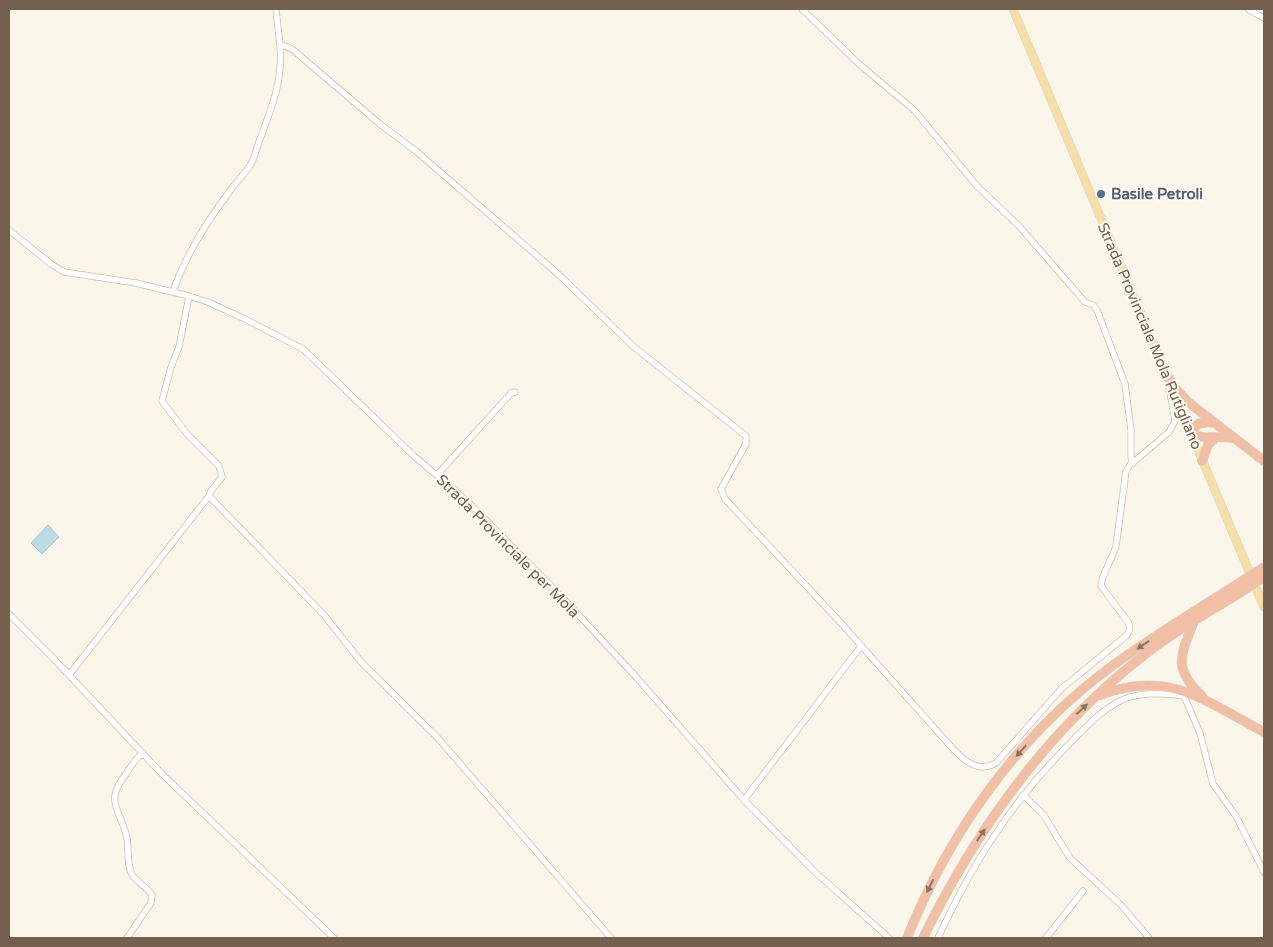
<svg xmlns="http://www.w3.org/2000/svg" width="1273" height="947" font-family="'Varela Round',sans-serif">
  <style>
    .water { fill: #bfdce4; stroke: #a6cad5 }
    .lines { fill: none; stroke-linecap: round; stroke-linejoin: round }
    .minor-casing { stroke: #cdbfb0; stroke-width: 7 }
    .major-casing { stroke: #dbd5d1; stroke-width: 9 }
    .highway-casing { stroke: #dbd5d1; stroke-width: 10 }
    .minor { stroke: #fff; stroke-width: 5.5 }
    .major { stroke: #f5dea8; stroke-width: 8 }
    .highway { stroke: #f1bfa6; stroke-width: 9 }
    .highway-bridge-casing { stroke: #dbd5d1; stroke-width: 10; stroke-linecap: butt }
    .highway-bridge { stroke: #f1bfa6; stroke-width: 9 }
    .oneway { fill: #8e7260 }
    .service-dot { fill: #5c6f8a; stroke: #fefaf0; stroke-width: 2 }
    .labels { text-anchor: middle; stroke-width: 4; stroke-linejoin: round; paint-order: stroke }
    .service-label { font-size: 15px; font-weight: bold; fill: #4e5e75; stroke: #fefaf0; text-anchor: start }
    .street-label { font-size: 15px; fill: #755f4f; stroke: #fefaf0 }
  </style>
  <rect width="100%" height="100%" fill="#fbf6ea"/>
  <!-- water -->
  <path class="water" d="M48,525l11,12 -17,17 -11,-11z"/>
  <g class="lines">
    <defs>
      <path id="minor" d="M276,9l4,37h5l7,3 89,76 36,27 140,121 77,74 112,89v8l-25,45 4,10 115,123 114,128c12,12 25,23 42,13l65,-74 65,-53c4,-5 5,-8 2,-14l-27,-36c0,-11 12,-28 15,-40l10,-75 4,-6 39,-33 6,-11 -6,-34
        M802,9l58,56 54,45 63,76 42,40 66,76 8,3 4,5 28,74 6,46v27l2,6
        M1248,9l16,9
        M9,230l42,34 13,8 72,11 53,13 19,6 37,17 58,30 111,107 53,45 94,95 76,82 107,122 71,72 74,66
        M173,291c13,-36 34,-70 57,-100 7,-10 15,-17 21,-27 4,-8 6,-17 9,-25 12,-32 23,-59 20,-93
        M189,296l-10,51 -8,20 -9,34 25,33 32,32 3,11 -11,14 -2,5 115,119 38,48 75,74 174,201
        M437,475l74,-82 4,-1
        M9,614l43,43 111,118 171,163
        M69,675l140,-179
        M1023,795l20,19 27,44 51,47 28,33
        M744,800l117,-154
        M127,938l24,-35 1,-8c-5,-7 -13,-12 -19,-19 -7,-10 -4,-27 -6,-38 -6,-29 -24,-35 -1,-64 5,-8 9,-15 17,-21
        M938,938c36,-78 75,-138 136,-199 15,-15 30,-31 50,-40 19,-7 40,-6 60,-3l16,37 13,51 23,32 28,56
        M1046,938l37,-47"/>
      <path id="major" d="M1013,9l251,598"/>
      <path id="highway" d="M1168,377l8,12 12,13 76,59
        M1215,423l-8,-1 -9,2 -8,9c14,8 29,2 44,5
        M1202,461l6,-16 8,-8
        M1194,621c-13,34 -22,47 8,75
        M1100,695c71,-26 104,6 164,37
        M907,938c42,-105 110,-201 201,-269 38,-28 79,-53 120,-79
        M923,938c53,-108 123,-207 220,-282 29,-23 60,-41 92,-60"/>
    </defs>
    <!-- minor casing -->
    <use href="#minor" class="minor-casing"/>
    <!-- major casing -->
    <use href="#major" class="major-casing"/>
    <!-- highway casing -->
    <use href="#highway" class="highway-casing"/>
    <!-- minor -->
    <use href="#minor" class="minor"/>
    <!-- major -->
    <use href="#major" class="major"/>
    <!-- highway -->
    <use href="#highway" class="highway"/>
    <defs>
      <path id="highway-bridge" d="M1228,590l36,-23
        M1235,596l29,-19"/>
    </defs>
    <!-- highway-bridge casing -->
    <use href="#highway-bridge" class="highway-bridge-casing"/>
    <!-- highway-bridge -->
    <use href="#highway-bridge" class="highway-bridge"/>
  </g>
  <!-- one-way arrows -->
  <defs><path id="oneway-solid" d="M-6-.8H1V-3.2L6.5 0L1 3.2V.8H-6Z" transform="scale(1.25)"/></defs>
  <g class="oneway">
    <use href="#oneway-solid" transform="translate(1143 645) rotate(146)"/>
    <use href="#oneway-solid" transform="translate(1082 709) rotate(-43)"/>
    <use href="#oneway-solid" transform="translate(1021 751) rotate(132)"/>
    <use href="#oneway-solid" transform="translate(981 835) rotate(-56)"/>
    <use href="#oneway-solid" transform="translate(930 886) rotate(116)"/>
  </g>
  <!-- markers -->
  <circle class="service-dot" cx="1101" cy="194" r="5"/>
  <g class="labels">
    <!-- service labels -->
    <g class="service-label">
      <text x="1111" y="199">Basile Petroli</text>
    </g>
    <!-- street labels -->
    <g class="street-label">
      <text transform="translate(1150 336) rotate(67)" y="5">Strada Provinciale Mola Rutigliano</text>
      <text transform="translate(508 546) rotate(45)" y="5">Strada Provinciale per Mola</text>
    </g>
  </g>
  <!-- border -->
  <rect width="1273" height="947" fill="none" stroke="#755f4f" stroke-width="20"/>
</svg>
